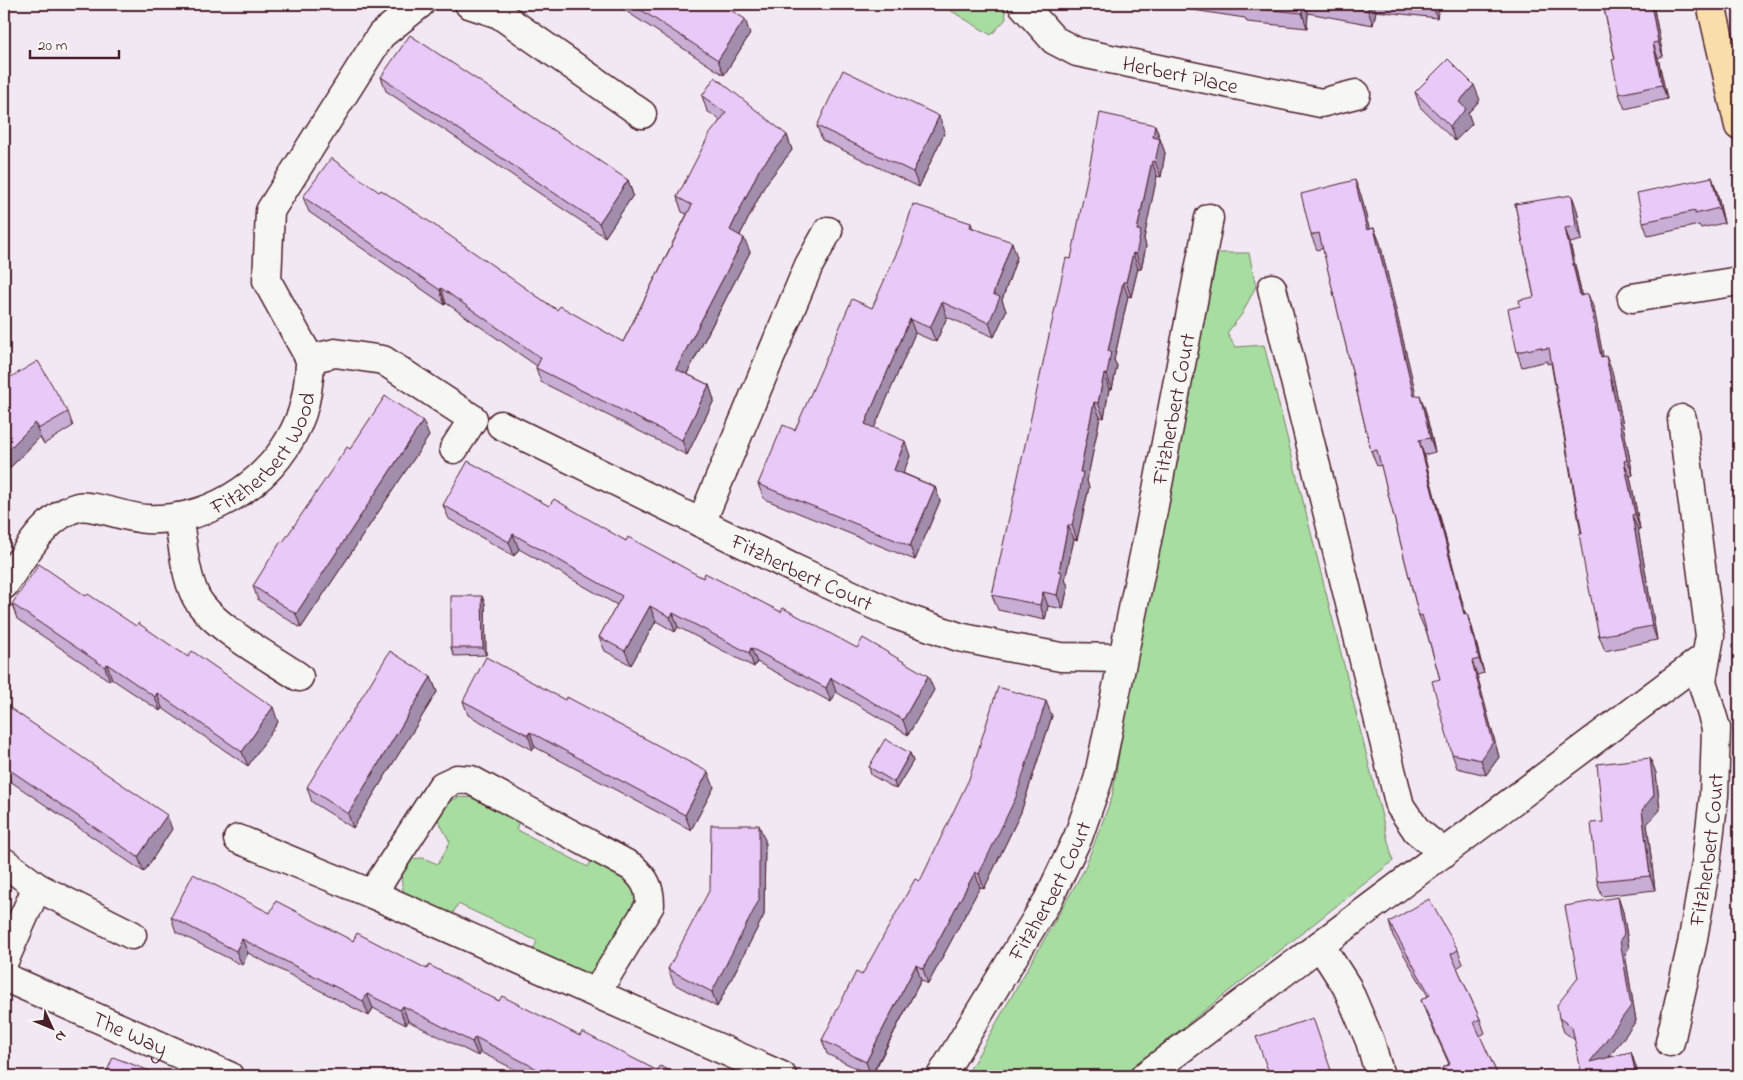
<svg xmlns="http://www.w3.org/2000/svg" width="1743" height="1080" font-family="'Indie Flower',sans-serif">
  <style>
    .green { fill: #a7dda0; stroke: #787e66 }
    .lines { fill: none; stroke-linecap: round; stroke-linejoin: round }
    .minor-casing { stroke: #4a1f2b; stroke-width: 31 }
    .major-casing { stroke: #4a1f2b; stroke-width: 31 }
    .minor { stroke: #f6f6f2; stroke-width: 28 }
    .major { stroke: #f9deab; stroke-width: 28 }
    .wall { fill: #c8add4; stroke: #4a1f2b }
    .shaded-wall { fill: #a28dad; stroke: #4a1f2b }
    .building { fill: #e8c9f7; stroke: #4a1f2b }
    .labels { text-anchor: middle; stroke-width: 4; stroke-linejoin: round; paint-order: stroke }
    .street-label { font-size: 22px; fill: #4a1f2b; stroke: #f6f6f2 }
  </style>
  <rect width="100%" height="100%" fill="#f2e8f4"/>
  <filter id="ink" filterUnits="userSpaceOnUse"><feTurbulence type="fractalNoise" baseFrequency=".02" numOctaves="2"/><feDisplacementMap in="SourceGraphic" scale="10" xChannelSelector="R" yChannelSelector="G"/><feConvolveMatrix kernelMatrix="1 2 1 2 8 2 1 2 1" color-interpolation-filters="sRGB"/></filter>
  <g filter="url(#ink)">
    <!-- green -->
    <path class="green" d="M940,4h61l4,5 1,10 -15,16z
      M1218,253h31l7,33 -14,28 -15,19 8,14 29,-2 129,516 -271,215h-156l118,-206 28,-73 18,-111z
      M459,797l21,1 40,21 -4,10 72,38 4,-8 40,21 5,20 -47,77 -57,-26 4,-10 -79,-37 -6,11 -48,-22c-4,-14 -4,-22 5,-34l14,-1 15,6 12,-22 -12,-22 3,-15z"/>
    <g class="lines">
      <defs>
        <g id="minor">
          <path d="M469,4l30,10 143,100"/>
          <path id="s1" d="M1022,4l32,36 23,12 244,51 35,-9"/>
          <path d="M1272,288l128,518 17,25 27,22"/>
          <path d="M1632,298l107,-17"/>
          <path d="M310,359l25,-6 48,7 90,59 -19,30"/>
          <path id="s2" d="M501,425l292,143 103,47 63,22 48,10 54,10 61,1"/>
          <path d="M178,517c5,25 6,54 17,78 14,30 76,63 104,82"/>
          <path d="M701,523l108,-258 19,-34"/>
          <path id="s3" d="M4,585c19,-27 40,-69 74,-78 13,-3 50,11 68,12 68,3 133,-41 156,-106 5,-16 7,-32 8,-49v-5l-43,-78 3,-70 111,-176 39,-31"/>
          <path d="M238,839l134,55 410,182"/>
          <path d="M4,862l33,25 95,48"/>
          <path d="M372,894l70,-108 15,-7 14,1 161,87c13,12 18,20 18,38l-54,88"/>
          <path d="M1320,945l27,42 23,54 10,35"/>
          <path d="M4,961l33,-74"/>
          <path id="s4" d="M4,977l225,99"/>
          <path id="s5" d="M1670,1042l22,-98 14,-80 8,-68 2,-68 -14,-47 8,-45 -28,-217"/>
          <path id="s6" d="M941,1076l107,-176 30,-63 20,-57 53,-259 58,-303"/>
          <path d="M1145,1076l560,-419"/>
        </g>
        <path id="major" d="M1711,4l28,122"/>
      </defs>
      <!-- minor casing -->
      <use href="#minor" class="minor-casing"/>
      <!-- major casing -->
      <use href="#major" class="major-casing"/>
      <!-- minor -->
      <use href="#minor" class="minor"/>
      <!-- major -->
      <use href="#major" class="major"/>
    </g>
    <!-- wall -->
    <path class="wall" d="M615,4h106l29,30 -26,41z
      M1172,4h267l-2,14 -61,-7 -3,14 -65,-12 -1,15 -60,-6 -2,-4 -72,-11z
      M1603,4h50l10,52 -5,2 9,41 -42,10 -6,-15 -4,-35z
      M381,77l247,103 5,15 -28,42 -219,-146z
      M1415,92l65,8 -12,13 4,11 -17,17 -35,-34z
      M702,96l85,39 5,15 -27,35 -25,50 10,17 -63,122 22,11 5,15 -27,55 -146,-73 -5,-14 1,-2 -91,-63 -1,2 -136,-93 -6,-15 76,-5 178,118 66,32 64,-128 -5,-2 -5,-15 43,-77 -13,-9z
      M1155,125l10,28 -4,24 -4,-1 -10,46 -3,17 2,7 -5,23 -3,-1 -7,29 -3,-1 -14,64 3,6 -5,23h-3l-5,29 -4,-1 -13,64 2,6 -5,23 -7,30 -3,-1 -9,41 3,6 -5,23 -15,-3 -3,14 -47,-10 -6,-15 79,-336z
      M817,126l128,5 -26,56 -97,-47z
      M1712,177l5,15 7,31 -23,5 -2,-3 -51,11 -5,-14z
      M1361,195l8,34 5,-1 6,15 36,153 9,13 10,43 -11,3 41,158h2l5,14 12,46 -7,2 22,82 -13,18 -29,-7 -5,-14 -12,-75 -14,-49h-1l-6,-14 -38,-151 -4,1 -6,-15 -48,-203 -6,2 -6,-15z
      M1515,204l62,6 5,30 -12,3 12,52 12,14 9,48 9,14 21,104 -3,1 10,53h-2l19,111 -52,11 -6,-15 -48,-273 -4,1v-3l-25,6 -5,-15 17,-55z
      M971,223l2,5 44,29 -15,43 4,11 -12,26 -47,-20 -11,25 -21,-9 -41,95 36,28 -7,17 32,14 5,14 -25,59 -151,-61 -6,-15 37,-54 77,-122z
      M4,381l64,31 5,14 -29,18 -4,-7 -36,37z
      M429,436l-128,192 -43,-28 -5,-14 97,-137z
      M443,505l106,1 77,35 77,37 78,34 153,78 -26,45 -72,-43 -5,10 -74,-40 -3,5 -76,-40 -3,5 -19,-11 -25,44 -26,-14 -6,-14 18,-32 -98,-56 -5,7 -65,-37z
      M86,596l192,126 -30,44 -86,-58 -2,3 -48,-32 -2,2 -93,-62 -5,-15z
      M485,603l1,52 -32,1 -3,-8z
      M431,677l6,15 -84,136 -41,-26 -5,-15z
      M565,700l149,87 -23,43 -156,-83 -2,3 -65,-35 -5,-14z
      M4,704l168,125 -28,43 -140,-95z
      M1052,716l-31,96 -37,77 -4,-2 -52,97 -7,-4 -49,96 -45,-22 -5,-14 40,-65 58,-94z
      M910,753l3,8 -17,28 -25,-14 -2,-8z
      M1650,758l6,15 4,37 -13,14 8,66 -53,6 -5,-15z
      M765,840l-1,75 -47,92 -43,-23 -6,-15z
      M1618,897l5,15 6,36 -4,6 11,67 -27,36 22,-5 5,15 2,9 -63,-36 -11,-8 -5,-14 19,-40z
      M270,913l83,28 74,28 231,102 23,5h-153l-48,-24 -2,4 -70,-35 -2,4 -33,-17 -4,8 -121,-63 -6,12 -66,-33 -5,-15z
      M1389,922l69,28 5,14 -6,4 23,51 5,14 -5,3 18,40h-53l-3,-8 7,-4 -23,-51 -5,-13 7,-4 -35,-60z"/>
    <!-- shaded-wall -->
    <path class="shaded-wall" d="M1110,4h4l-3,3z
      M1303,4h2l3,9 -1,15 -5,-15z
      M1369,4h4l3,7 -3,14 -5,-14z
      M1432,4h7l-2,14z
      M1651,4h2l10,52 -5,-14z
      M745,19l5,15 -26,41 -6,-15z
      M1653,43l5,15 9,41 -5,-14z
      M1474,85l6,15 -12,13 4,11 -17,17 -5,-15 9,-24z
      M939,116l6,15 -26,56 -6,-15z
      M1155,125l10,28 -4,24 -6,-15 -2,-25z
      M787,135l5,15 -27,35 -30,60 -5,-15 29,-60z
      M1152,161l5,15 -13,63 2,7 -5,23 -5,-15 1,-24z
      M1712,177l5,15 7,31 -5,-15z
      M628,180l5,15 -28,42 -6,-14z
      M1355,180l6,15 12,49 -6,-14z
      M1572,195l5,15 5,30 -6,-14z
      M1374,228l6,15 40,168 -6,-15z
      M1565,228l5,15 15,67 -5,-14z
      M744,238l6,14 -68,131 -6,-14z
      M1012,242l5,15 -15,43 4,11 -12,26 -5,-14 4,-29z
      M1133,253l5,15 -7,29 -5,-15z
      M1123,282l5,14 -14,64 3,6 -5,23 -5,-14 1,-24z
      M441,288l5,15 -1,2 -5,-15z
      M1588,294l6,15 12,63 -5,-15z
      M942,302l5,15 -11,25 -6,-14z
      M910,319l5,14 -45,105 -5,-14z
      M1606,356l6,15 21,104 -6,-15z
      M1104,374l5,15 -5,29 -6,-15z
      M709,385l5,15 -27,55 -5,-15z
      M1420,395l5,14 10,43 -5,-14z
      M1094,402l6,15 -13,64 2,6 -12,53 -5,-15 8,-53z
      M423,421l6,15 -128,192 -5,-14z
      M35,423l5,14 -36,37v-20z
      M1419,440l5,15 45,173 -5,-14z
      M905,441l5,15 -11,28 -5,-14z
      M1624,461l6,15 10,53 -5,-15z
      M935,487l5,14 -25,59 -5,-14z
      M1632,515l6,14 19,111 -5,-14z
      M1068,525l6,14 -9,41 3,6 -5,23 -6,-14 2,-24z
      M513,534l6,15 -5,7 -5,-14z
      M1043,592l5,14 -3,14 -5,-15z
      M482,596l3,7 1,52 -3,-7z
      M650,606l6,15 -25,44 -6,-14z
      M673,613l5,14 -3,5 -5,-15z
      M1467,613l5,14 12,46 -5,-14z
      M751,648l6,14 -3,5 -5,-14z
      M1472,661l5,14 22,82 -13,18 -5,-15z
      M107,664l5,15 -2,2 -5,-14z
      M928,676l6,14 -26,45 -5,-15z
      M431,677l6,15 -84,136 -5,-14z
      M831,678l5,14 -5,10 -5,-14z
      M157,693l5,15 -2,3 -5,-14z
      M1046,701l6,15 -31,96 -37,77 -5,-15z
      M273,707l5,15 -30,44 -6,-14z
      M530,732l5,15 -2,3 -5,-15z
      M910,753l3,8 -17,28 -2,-7z
      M1650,758l6,15 4,37 -13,14 8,66 -5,-14 -8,-66z
      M708,772l6,15 -23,43 -6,-15z
      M167,815l5,14 -28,43 -6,-15z
      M759,825l6,15 -1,75 -47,92 -5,-15z
      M975,872l5,15 -52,97 -5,-15z
      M1618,897l5,15 6,36 -4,6 11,67 -41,55 -5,-14z
      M242,939l6,14 -6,12 -6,-14z
      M916,965l5,15 -50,96 -5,-14z
      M367,994l6,14 -4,8 -6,-15z
      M403,1006l5,15 -2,4 -6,-15z
      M475,1037l5,15 -2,4 -6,-14z
      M4,1048l5,14 -4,14h-1z
      M1631,1052l5,15 2,9h-2z
      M547,1069l3,7h-4l-1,-3z
      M150,1071l2,5h-4z"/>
    <!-- building -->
    <path class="building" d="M632,4h89l24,15 -27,41z
      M1240,4h63l-1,9 -61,-6 1,-3z
      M1332,4h37l-1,7z
      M1603,4h48l7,38 -5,1 9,42 -43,9 -7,-34 3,-1z
      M410,35l218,145 -29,43 -218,-146z
      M1448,59l26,26 -15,17 7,7 -16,17 -35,-34z
      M843,70l96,46 -26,56 -96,-46z
      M715,77l72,58 -28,35 -29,60 14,8 -68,131 33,16 -27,55 -146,-72 5,-10 -100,-70 -1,2 -137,-93 28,-39 48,34 2,-2 46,30 130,90 3,-4 63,36 69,-137 -15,-8 32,-62 17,-22 -24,-17z
      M1100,113l55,12 -2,12 7,2 -5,23 -3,-1 -15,69 4,1 -5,23 -3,-1 -7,29h-3l-15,69h3l-4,24 -3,-1 -6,29 -4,-1 -14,70h3l-4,24 -7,29h-4l-9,46 3,1 -5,23 -14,-3 -3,13 -48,-10 74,-337 5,1z
      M1712,177l7,31 -24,6v-3l-52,11 -6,-29z
      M1355,180l12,50 7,-2 40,168 6,-1 10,43 -11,2 45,174 3,-1 12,46 -7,2 21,81 -12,18 -29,-6 -20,-73 8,-2 -18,-64 -3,1 -42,-166 -6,1 -52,-218 -8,2 -10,-41z
      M1572,195l4,31 -11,2 15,68 8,-2 13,63 5,-1 21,104 -3,1 11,53 -3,1 20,111 -53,10 -14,-67 -6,-35h3l-33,-186 -7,1 -1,-2 -24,5 -9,-43 12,-3 -1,-6 15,-3 -19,-93z
      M913,204l58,19 -1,4 42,15 -19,52 7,3 -11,26 -47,-21 -12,26 -20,-9 -45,105 40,17 -11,29 41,17 -25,59 -152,-62 25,-59 12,5 57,-131 20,9 29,-65z
      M38,361l30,51 -30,17 -3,-6 -31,31v-73z
      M385,396l38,25 -127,193 -43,-28 28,-45 2,1 64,-95 3,2z
      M468,461l81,45 5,-7 72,42 2,-4 75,41 2,-5 76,39 2,-4 74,40 6,-10 65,38 -25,44 -72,-42 -5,10 -75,-40 -2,5 -76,-40 -3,4 -20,-11 -25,45 -26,-14 23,-41 -109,-62 -4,8 -66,-37z
      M39,564l47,32 2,-2 48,32 2,-3 50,34 4,-6 81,56 -31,45 -85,-59 -2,4 -48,-33 -2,3 -93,-63z
      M451,596h31l1,52h-32z
      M390,651l41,26 -83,137 -41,-27z
      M486,657l79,43 2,-3 141,75 -23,43 -155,-83 -2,3 -65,-34z
      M998,687l48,14 -30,96 -37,77 -4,-2 -52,97 -7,-4 -50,97 -44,-22 34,-68 6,3 53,-96 5,2 49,-102z
      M4,704l163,111 -29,42 -134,-91z
      M885,739l25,14 -16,29 -25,-15z
      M1650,758l4,37 -12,15 8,66 -53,5 -6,-58 12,-1 -6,-58z
      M711,825h48v75l-47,92 -44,-23 42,-80z
      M193,874l77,39 6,-12 77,40 4,-8 70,36 2,-4 70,36 3,-5 78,40 2,-4 76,39 2,-5 21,10h-119l-15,-7 -2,4 -70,-36 -3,5 -69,-36 -3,4 -33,-16 -4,7 -121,-62 -6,12 -65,-34z
      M1618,897l6,37 -4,6 11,66 -41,56 41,-10 5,24h-54l-10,-49 -13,-9 -2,-13 21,-27 -13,-72z
      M1429,899l29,51 -7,4 29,65 -6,3 24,54h-52l-4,-8 8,-4 -29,-64 9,-5 -41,-73z
      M1313,1018l20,58h-63l-14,-39z
      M113,1057l37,14 -2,5h-43z"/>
  </g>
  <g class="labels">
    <!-- street labels -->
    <g class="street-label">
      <text dy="8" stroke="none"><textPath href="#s1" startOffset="180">Herbert Place</textPath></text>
      <text dy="8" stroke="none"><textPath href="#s6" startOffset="715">Fitzherbert Court</textPath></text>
      <text dy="8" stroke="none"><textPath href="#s3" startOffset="324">Fitzherbert Wood</textPath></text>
      <text dy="8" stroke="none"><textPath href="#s2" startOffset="335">Fitzherbert Court</textPath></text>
      <text dy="8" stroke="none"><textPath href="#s5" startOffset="196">Fitzherbert Court</textPath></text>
      <text dy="8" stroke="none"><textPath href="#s6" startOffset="215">Fitzherbert Court</textPath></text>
      <text dy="8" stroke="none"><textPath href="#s4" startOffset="138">The Way</textPath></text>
    </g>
  </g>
  <!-- margin -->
  <rect width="1743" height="1080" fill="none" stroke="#f6f6f2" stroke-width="20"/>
  <rect x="10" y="10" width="1723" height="1060" fill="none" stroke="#4a1f2b" stroke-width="2" filter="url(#ink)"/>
  <!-- north arrow -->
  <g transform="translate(52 1028) rotate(134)" stroke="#f6f6f2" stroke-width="4" paint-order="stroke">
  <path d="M0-4L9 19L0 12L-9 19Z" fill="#4a1f2b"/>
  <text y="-8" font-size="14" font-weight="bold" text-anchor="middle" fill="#4a1f2b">N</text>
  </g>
  <!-- scale -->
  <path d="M30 50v8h89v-8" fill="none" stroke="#4a1f2b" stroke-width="2.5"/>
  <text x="38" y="50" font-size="15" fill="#4a1f2b" stroke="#f6f6f2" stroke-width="4" paint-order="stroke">20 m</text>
</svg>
